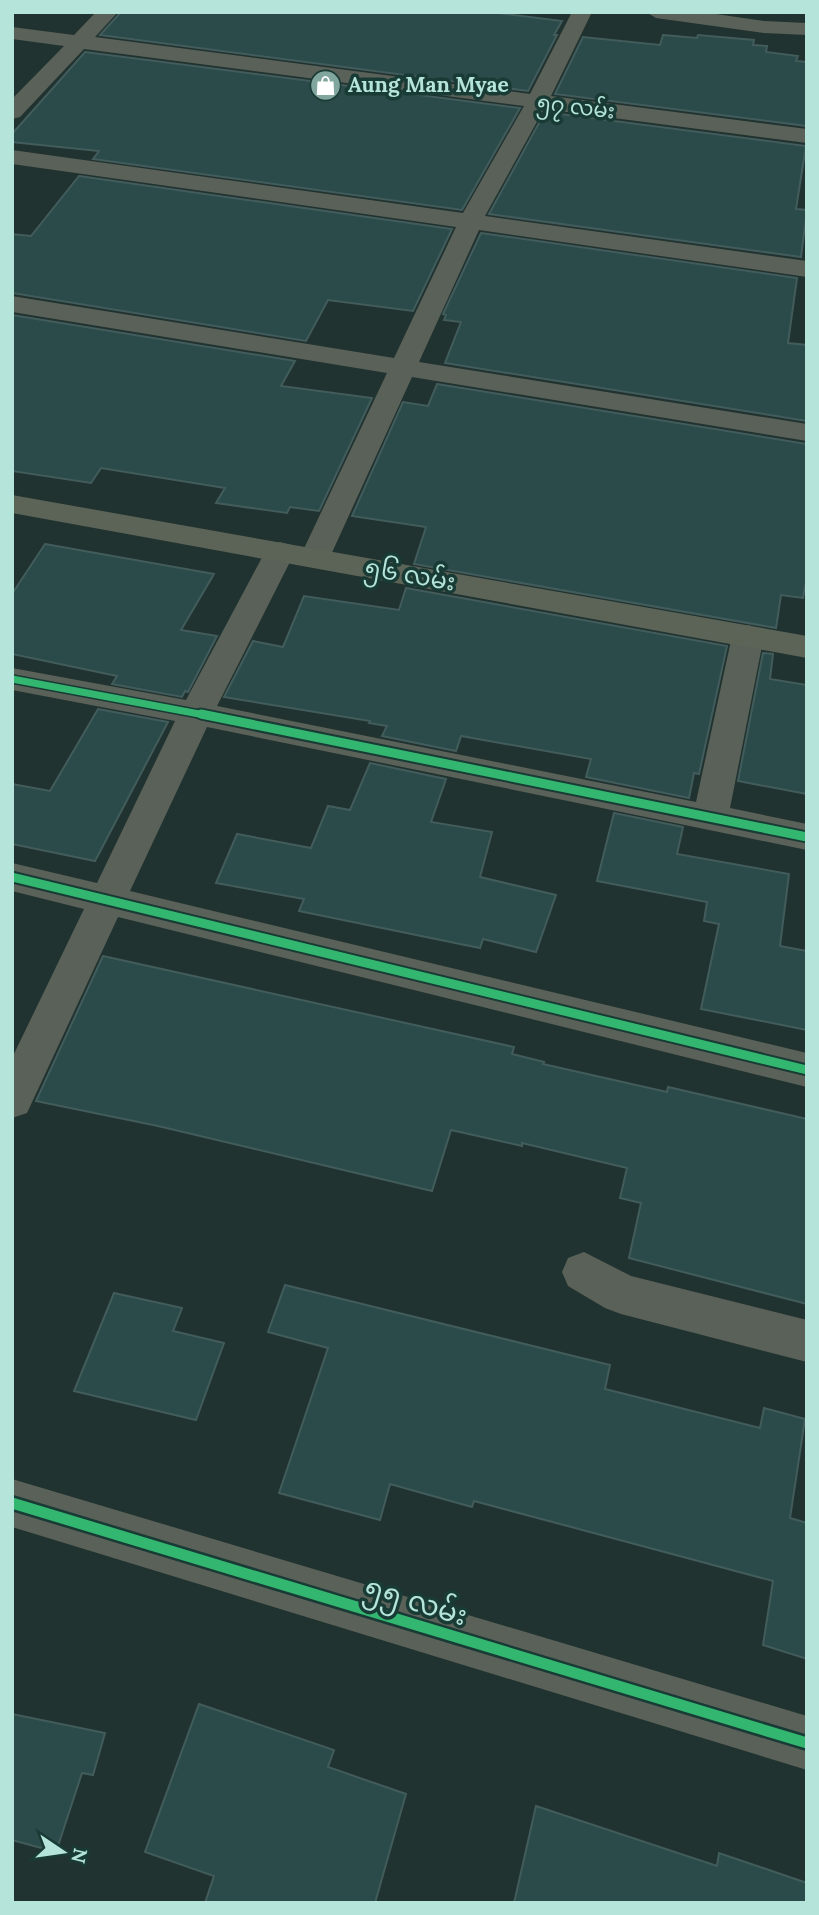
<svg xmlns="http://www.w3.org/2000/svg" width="819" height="1915" font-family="Lora,'Noto Sans Myanmar',serif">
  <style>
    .building { fill: #2b4a4a; stroke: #425c5c; stroke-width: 2 }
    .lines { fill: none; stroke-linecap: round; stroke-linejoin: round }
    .street { fill: #5a6158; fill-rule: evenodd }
    .secondary { fill: #5c6357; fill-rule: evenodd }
    .cycleway-far2-casing { stroke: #193b35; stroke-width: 10 }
    .cycleway-far1-casing { stroke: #193b35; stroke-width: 13 }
    .cycleway-casing { stroke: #193b35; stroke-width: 16 }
    .cycleway-far2 { stroke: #33b770; stroke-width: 7 }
    .cycleway-far1 { stroke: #33b770; stroke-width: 9 }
    .cycleway { stroke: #33b770; stroke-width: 11 }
    .labels { text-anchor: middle; stroke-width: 7; stroke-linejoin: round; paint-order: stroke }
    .far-poi-label { font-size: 21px; font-weight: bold; fill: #b4e4da; stroke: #193b35; text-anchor: start }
    .far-street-label { font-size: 21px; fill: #b4e4da; stroke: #193b35 }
    .street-label { font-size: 24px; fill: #b4e4da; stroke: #193b35 }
    .near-street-label { font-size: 28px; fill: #b4e4da; stroke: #193b35 }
  </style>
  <rect width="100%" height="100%" fill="#213330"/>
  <!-- building -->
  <path class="building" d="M121,12h368l73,9 -8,14h3l-29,56 -428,-56z
    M663,35l34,3 1,-3 56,5 -1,5 14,1 -1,6 32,4 -2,5 11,1v64l-252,-32 28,-57 77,8z
    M85,52l435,56 -58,102 -369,-51 6,-8 -87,-9v-8z
    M545,112l261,34 -10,63 11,1 -6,47 -312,-43z
    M79,176l373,53 -39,82 -85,-11 -22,41 -294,-48v-59l19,2z
    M481,233l316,45 -9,65 19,2v76l-362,-58 16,-41 -17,-2 2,-5 -3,-1z
    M12,315l283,46 -14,25 91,12 -53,113 -29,-4 -3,6 -71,-10 9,-15 -124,-20 -10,15 -79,-12z
    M437,384l370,60v132l-4,22 -22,-3 -5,33 -362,-64 12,-37 -74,-11 51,-114 25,4z
    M45,544l169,30 -33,56 36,6 -29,56 -3,-1 -3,6 -70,-13 5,-8 -105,-22v-60z
    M406,588l321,58 -28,128 -5,-1 -5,25 -103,-21 5,-18 -130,-23 -5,15 -74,-15 5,-10 -18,-3 1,-2 -146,-24 29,-56 30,6 21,-51 95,14z
    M763,653l10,1 -3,25 37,6v109l-69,-13z
    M98,709l70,13 -73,139 -83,-17v-60l38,7z
    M370,763l76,16 -15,43 61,10 -12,45 76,18 -20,57 -53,-13 -3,9 -181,-37 5,-12 -88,-16 21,-49 74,14 17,-42 22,4z
    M614,813l69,14 -6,27 112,20 -9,72 27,5v79l-106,-21 18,-85 -15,-3 3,-19 -110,-21z
    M103,956l411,91 -2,7 32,8 -1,2 124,28 1,-5 139,32v185l-178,-46 12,-55 -21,-5 7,-30 -105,-25v3l-71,-16 -19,61 -274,-65 -122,-25z
    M285,1285l325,80 -5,24 155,39 4,-20 41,11 -15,99 17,5v136l-44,-14 10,-64 -299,-80 -2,6 -82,-23 -10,36 -101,-27 49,-145 -60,-16z
    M114,1293l68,15 -9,23 51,12 -28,77 -122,-29z
    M199,1704l135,46 -6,17 78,27 -31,109h-170l9,-27 -69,-24z
    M12,1714l93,19 -12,42 -11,-2 -26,79 -44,-12z
    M536,1806l181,60 2,-13 88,30v20h-293z"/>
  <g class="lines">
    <!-- street -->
    <path class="street" d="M96,12h22l-23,25 435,57 42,-82h20l-41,84 256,33v14l-263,-34 -59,107 322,45v16l-328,-47 -60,132 388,62v17l-395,-64 -82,180 -4,7 -11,3 -11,-3 -4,-7 87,-184 -375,-61v-16l382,62 62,-131 -444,-63v-14l451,63 61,-107 -440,-57 -64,68 -8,2v-20l52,-53 -52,-7v-12l62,8z
      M646,12h56l62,9 43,2v12l-43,-2 -108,-15z
      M280,542l11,3 4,7 -78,154 479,96 36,-166 5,-7 11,-4 11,4 5,7 -34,172 77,16v26l-600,-123 -77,164 677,162v34l-689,-170 -91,196 -15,5v-60l72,-149 -72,-18v-28l85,20 78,-162 -163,-31v-22l174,32 79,-148 4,-7z
      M584,1252l47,24 176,44v42l-186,-48 -16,-6 -37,-22 -6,-14 6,-14z
      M12,1479l795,237v54l-795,-243z"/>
    <!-- secondary -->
    <path class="secondary" d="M12,495l795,141v22l-795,-145z"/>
    <defs>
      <path id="cycleway-far2" d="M12,679l198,37"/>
      <path id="cycleway-far1" d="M201,714l606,123
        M12,877l795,193"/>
      <path id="cycleway" d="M12,1503l795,240"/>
    </defs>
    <!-- cycleway-far2 casing -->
    <use href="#cycleway-far2" class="cycleway-far2-casing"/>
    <!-- cycleway-far1 casing -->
    <use href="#cycleway-far1" class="cycleway-far1-casing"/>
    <!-- cycleway casing -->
    <use href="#cycleway" class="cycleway-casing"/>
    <!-- cycleway-far2 -->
    <use href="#cycleway-far2" class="cycleway-far2"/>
    <!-- cycleway-far1 -->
    <use href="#cycleway-far1" class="cycleway-far1"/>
    <!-- cycleway -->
    <use href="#cycleway" class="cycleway"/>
  </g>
  <!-- icons -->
  <defs>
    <symbol id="shop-disc" viewBox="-11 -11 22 22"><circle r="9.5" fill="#81a69e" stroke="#193b35"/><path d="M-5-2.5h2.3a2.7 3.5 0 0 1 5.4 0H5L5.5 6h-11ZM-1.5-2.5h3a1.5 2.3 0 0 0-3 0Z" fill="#fff"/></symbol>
  </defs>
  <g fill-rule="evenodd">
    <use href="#shop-disc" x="308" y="68" width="35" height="35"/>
  </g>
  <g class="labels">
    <!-- far-poi labels -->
    <g class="far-poi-label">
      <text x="348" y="92">Aung Man Myae</text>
    </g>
    <!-- far-street labels -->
    <g class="far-street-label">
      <text transform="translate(576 107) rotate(7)" y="7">၅၇ လမ်း</text>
    </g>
    <!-- street labels -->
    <g class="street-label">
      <text transform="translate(410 575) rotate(10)" y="8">၅၆ လမ်း</text>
    </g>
    <!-- near-street labels -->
    <g class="near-street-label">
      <text transform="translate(416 1601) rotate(17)" y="10">၅၅ လမ်း</text>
    </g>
  </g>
  <!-- border -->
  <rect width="819" height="1915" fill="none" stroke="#b4e4da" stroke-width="28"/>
  <!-- north arrow -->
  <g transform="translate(63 1852) rotate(103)" stroke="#193b35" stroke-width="5" paint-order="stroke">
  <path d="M0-5L12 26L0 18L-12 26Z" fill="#b4e4da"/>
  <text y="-10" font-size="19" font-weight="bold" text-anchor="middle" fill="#b4e4da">N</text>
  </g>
</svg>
